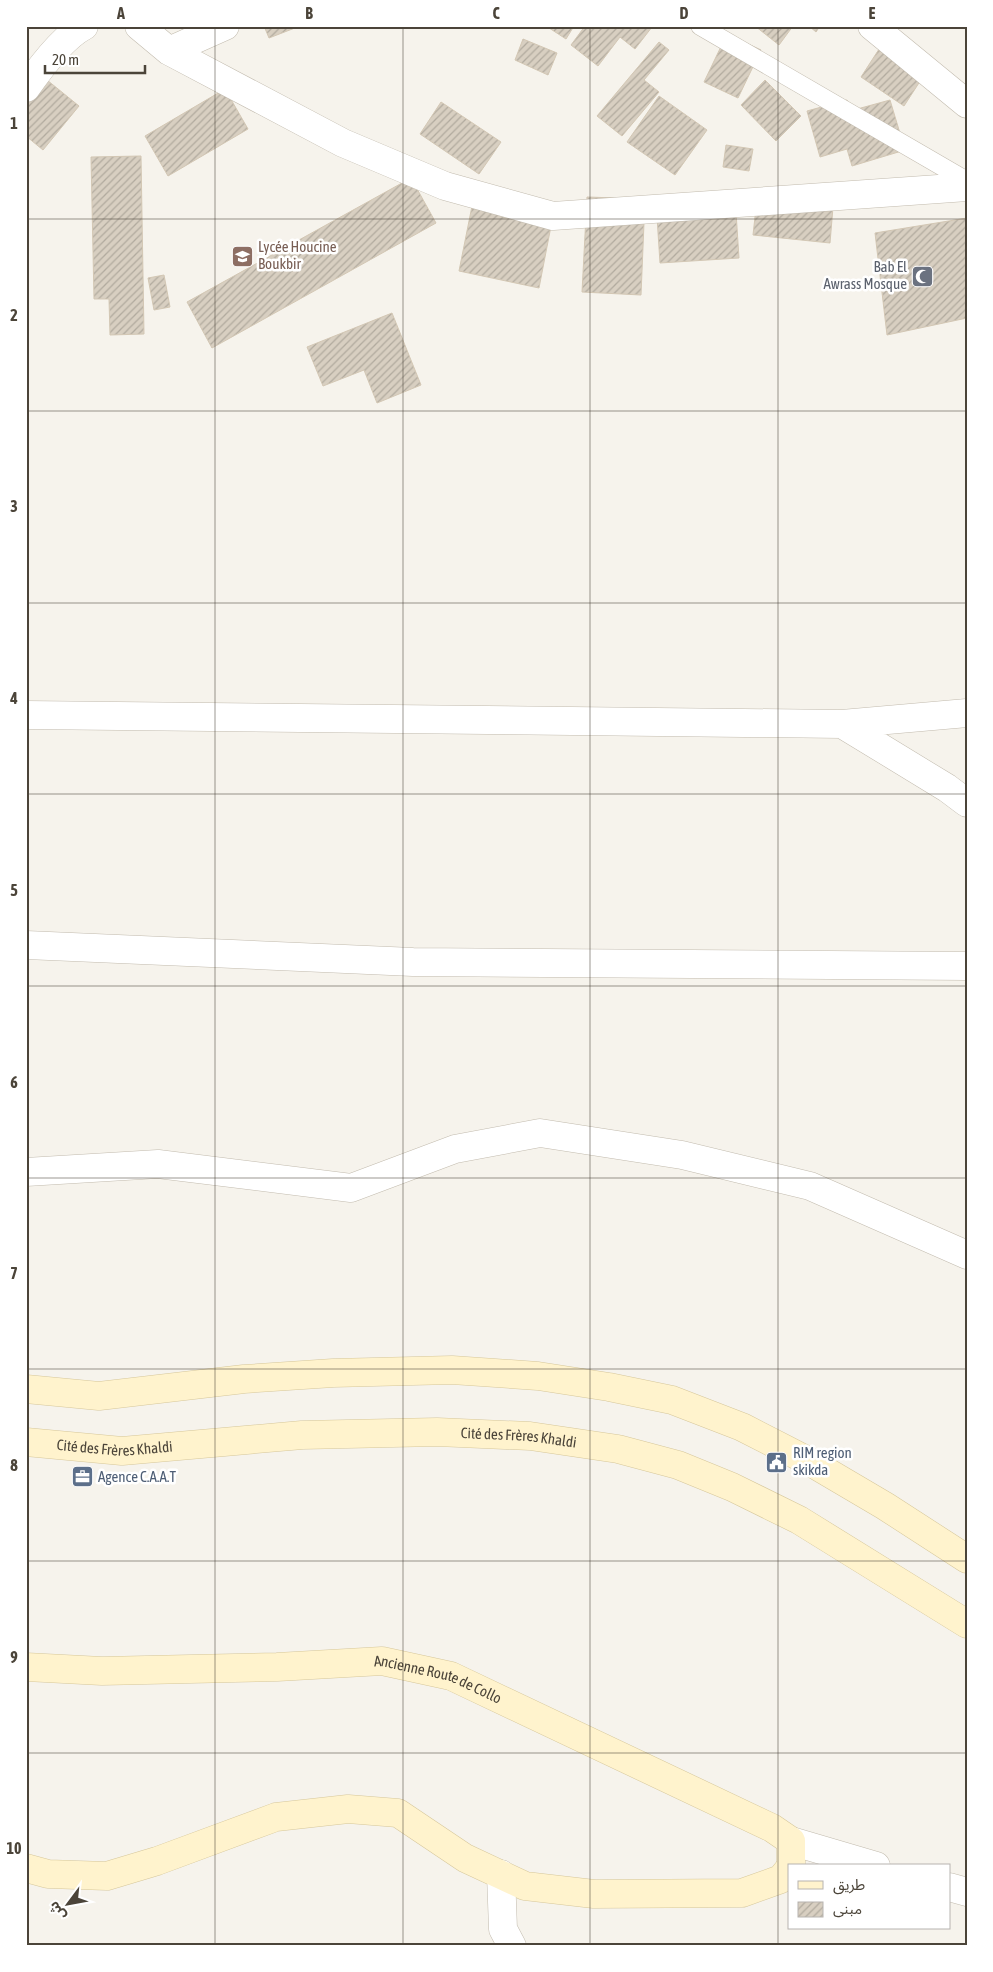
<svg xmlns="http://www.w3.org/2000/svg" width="993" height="1972" font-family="'Asap Condensed','Noto Sans Arabic',sans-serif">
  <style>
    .building { fill: url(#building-hatch); stroke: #d3c7b4 }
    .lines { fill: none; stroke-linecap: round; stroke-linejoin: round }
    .lane-casing { stroke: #c2bbae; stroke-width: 19 }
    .street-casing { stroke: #c2bbae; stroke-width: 29 }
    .secondary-casing { stroke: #d6c79b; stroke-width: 29 }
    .lane { stroke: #fff; stroke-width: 18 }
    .street { stroke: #fff; stroke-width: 28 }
    .secondary { stroke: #fff3cd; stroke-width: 28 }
    .grid { fill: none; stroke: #4b4439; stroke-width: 1; stroke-opacity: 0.55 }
    .labels { text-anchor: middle; stroke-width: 5; stroke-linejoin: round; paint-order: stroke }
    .education-label { font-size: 15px; fill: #785e54; stroke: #fff; text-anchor: start }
    .worship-label { font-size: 15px; fill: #5b616d; stroke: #fff; text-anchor: end }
    .street-label { font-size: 15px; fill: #4b4439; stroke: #fff }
    .service-label { font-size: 15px; fill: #4e5e75; stroke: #fff; text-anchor: start }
    .neatline { fill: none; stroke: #4b4439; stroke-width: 2 }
    .grid-label { font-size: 16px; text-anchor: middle; font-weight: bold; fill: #4b4439 }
  </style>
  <defs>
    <pattern id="building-hatch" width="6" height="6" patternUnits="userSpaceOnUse" patternTransform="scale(1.25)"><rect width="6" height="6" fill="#d8cfc1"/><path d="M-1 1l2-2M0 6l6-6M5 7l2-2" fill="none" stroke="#b1aa9e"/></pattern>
  </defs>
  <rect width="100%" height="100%" fill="#f6f3ec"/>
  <!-- building -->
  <path class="building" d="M264,26h36l-31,12z
    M546,26h28l-8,13z
    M585,26h66l1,1 -17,22 -15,-12 -22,29 -27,-21z
    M755,26h38l-14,19z
    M809,26h11l-4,6z
    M727,34l34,16 -23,48 -34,-16z
    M523,39l34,14 -9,22 -33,-15z
    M659,42l10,8 -25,30 15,12 -37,44 -25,-20z
    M883,43l43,29 -22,34 -43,-29z
    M47,80l32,26 -36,44 -17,-14v-31z
    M765,80l36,36 -25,25 -35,-36z
    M225,89l23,40 -80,47 -23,-40z
    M659,96l48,34 -32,45 -48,-33z
    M847,100l3,11 40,-11 15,50 -53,16 -5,-17 -27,8 -13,-46z
    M441,102l60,40 -22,32 -59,-40z
    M726,145l27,4 -4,22 -26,-4z
    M141,156l3,178 -34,1 -1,-36h-15l-3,-142z
    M411,178l25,45 -224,125 -25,-46z
    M474,196l78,25 -13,67 -80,-17z
    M587,197l58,2 -4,96 -59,-3z
    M757,199l76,8 -3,36 -77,-8z
    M736,212l3,46 -79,5 -3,-46z
    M967,218v100l-80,17 -12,-102z
    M164,275l6,32 -16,3 -6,-32z
    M392,313l29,72 -44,18 -13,-33 -41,16 -16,-39z"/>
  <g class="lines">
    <defs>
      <path id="lane" d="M700,26l267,155"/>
      <path id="street" d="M139,26l30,25 174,92 102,43 108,30 414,-29
        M872,26l95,78
        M169,51l56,-25
        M26,88c14,-20 37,-51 58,-62
        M26,715l816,9 125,-11
        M842,724l105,64 20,15
        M26,945l387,17 554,4
        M26,1172l132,-8 193,24 104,-39 85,-16 142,22 128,31 157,69
        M791,1841l85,25
        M501,1874l2,55 9,17
        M949,1887l18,5"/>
      <g id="secondary">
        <path d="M26,1389l73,7 145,-17 89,-6 119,-3 86,6 71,11 63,13 70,27 70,36 73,43 82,53"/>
        <path id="s1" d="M26,1442l96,9 180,-16 135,-3 93,4 88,13 60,16 54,22 67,33 168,104"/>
        <path id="s2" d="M26,1667l76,4 175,-4 105,-6 69,15 321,152 19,13v25"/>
        <path d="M26,1868l22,6 59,2 50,-15 119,-44 72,-8 50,4 67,45 60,28 69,8 148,-1 39,-14 8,-10"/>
      </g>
    </defs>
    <!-- lane casing -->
    <use href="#lane" class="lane-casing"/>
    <!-- street casing -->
    <use href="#street" class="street-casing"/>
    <!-- secondary casing -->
    <use href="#secondary" class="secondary-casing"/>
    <!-- lane -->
    <use href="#lane" class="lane"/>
    <!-- street -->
    <use href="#street" class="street"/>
    <!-- secondary -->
    <use href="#secondary" class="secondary"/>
  </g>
  <!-- grid -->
  <path class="grid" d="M215,26v1920M403,26v1920M590,26v1920M778,26v1920M26,219h941M26,411h941M26,603h941M26,794h941M26,986h941M26,1178h941M26,1369h941M26,1561h941M26,1753h941"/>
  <!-- icons -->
  <defs>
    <symbol id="school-square" viewBox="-11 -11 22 22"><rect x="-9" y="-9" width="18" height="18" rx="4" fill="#8d6e63" stroke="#fff"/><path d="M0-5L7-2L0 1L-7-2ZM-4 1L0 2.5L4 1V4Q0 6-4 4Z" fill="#fff"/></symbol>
    <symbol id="mosque-square" viewBox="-11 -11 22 22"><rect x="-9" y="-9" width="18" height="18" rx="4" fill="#6b7280" stroke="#fff"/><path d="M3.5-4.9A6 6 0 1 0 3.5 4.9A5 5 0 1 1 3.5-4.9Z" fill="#fff"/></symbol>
    <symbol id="civic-square" viewBox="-11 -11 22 22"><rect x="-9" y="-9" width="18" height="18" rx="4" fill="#5c6f8a" stroke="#fff"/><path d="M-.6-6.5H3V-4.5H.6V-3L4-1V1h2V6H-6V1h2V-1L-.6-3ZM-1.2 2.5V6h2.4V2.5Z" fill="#fff"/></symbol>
    <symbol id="office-square" viewBox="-11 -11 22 22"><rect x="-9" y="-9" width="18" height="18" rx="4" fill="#5c6f8a" stroke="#fff"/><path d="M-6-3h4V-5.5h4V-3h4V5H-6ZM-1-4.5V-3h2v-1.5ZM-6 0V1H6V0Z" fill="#fff"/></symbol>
  </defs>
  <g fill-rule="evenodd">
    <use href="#school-square" x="230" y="244" width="25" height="25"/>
    <use href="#mosque-square" x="910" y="264" width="25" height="25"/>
    <use href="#civic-square" x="764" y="1450" width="25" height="25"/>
    <use href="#office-square" x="70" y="1464" width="25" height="25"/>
  </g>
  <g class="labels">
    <!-- education labels -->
    <g class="education-label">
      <text x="258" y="252">Lycée Houcine<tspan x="258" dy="17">Boukbir</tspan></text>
    </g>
    <!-- worship labels -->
    <g class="worship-label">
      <text x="907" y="272">Bab El<tspan x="907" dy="17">Awrass Mosque</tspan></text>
    </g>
    <!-- street labels -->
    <g class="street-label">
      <text dy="5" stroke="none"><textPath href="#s1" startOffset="494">Cité des Frères Khaldi</textPath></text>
      <text dy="5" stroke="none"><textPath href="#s1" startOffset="89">Cité des Frères Khaldi</textPath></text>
      <text dy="5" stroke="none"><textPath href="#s2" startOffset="415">Ancienne Route de Collo</textPath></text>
    </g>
    <!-- service labels -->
    <g class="service-label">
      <text x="793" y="1458">RIM region<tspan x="793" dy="17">skikda</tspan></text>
      <text x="98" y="1482">Agence C.A.A.T</text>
    </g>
  </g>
  <!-- border -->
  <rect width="993" height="1972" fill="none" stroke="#ffffff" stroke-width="55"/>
  <!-- legend -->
  <rect x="788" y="1864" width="162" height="65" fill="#ffffff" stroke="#b7b4b0"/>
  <rect x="798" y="1881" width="25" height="8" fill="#fff3cd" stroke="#b7b4b0"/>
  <text x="833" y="1890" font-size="15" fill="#4b4439">طريق</text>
  <rect x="798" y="1902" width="25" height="15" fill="url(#building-hatch)" stroke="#b7b4b0"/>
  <text x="833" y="1914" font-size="15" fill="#4b4439">مبنى</text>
  <!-- north arrow -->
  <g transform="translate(68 1904) rotate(238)" stroke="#ffffff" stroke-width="4" paint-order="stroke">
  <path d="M0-4L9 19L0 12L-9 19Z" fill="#4b4439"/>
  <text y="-8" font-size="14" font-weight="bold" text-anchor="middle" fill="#4b4439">ش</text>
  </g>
  <!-- scale -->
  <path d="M45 65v8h100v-8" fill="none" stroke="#4b4439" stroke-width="2.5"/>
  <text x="52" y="65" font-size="15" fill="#4b4439" stroke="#ffffff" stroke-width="4" paint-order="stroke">20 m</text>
  <rect x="28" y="28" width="938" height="1916" class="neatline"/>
  <g class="grid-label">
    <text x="121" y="19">A</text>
    <text x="309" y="19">B</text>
    <text x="496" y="19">C</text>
    <text x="684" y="19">D</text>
    <text x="872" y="19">E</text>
    <text x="14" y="129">1</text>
    <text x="14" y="321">2</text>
    <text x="14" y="512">3</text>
    <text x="14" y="704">4</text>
    <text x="14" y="896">5</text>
    <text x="14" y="1088">6</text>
    <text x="14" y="1279">7</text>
    <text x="14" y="1471">8</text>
    <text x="14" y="1663">9</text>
    <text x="14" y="1854">10</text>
  </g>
</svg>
